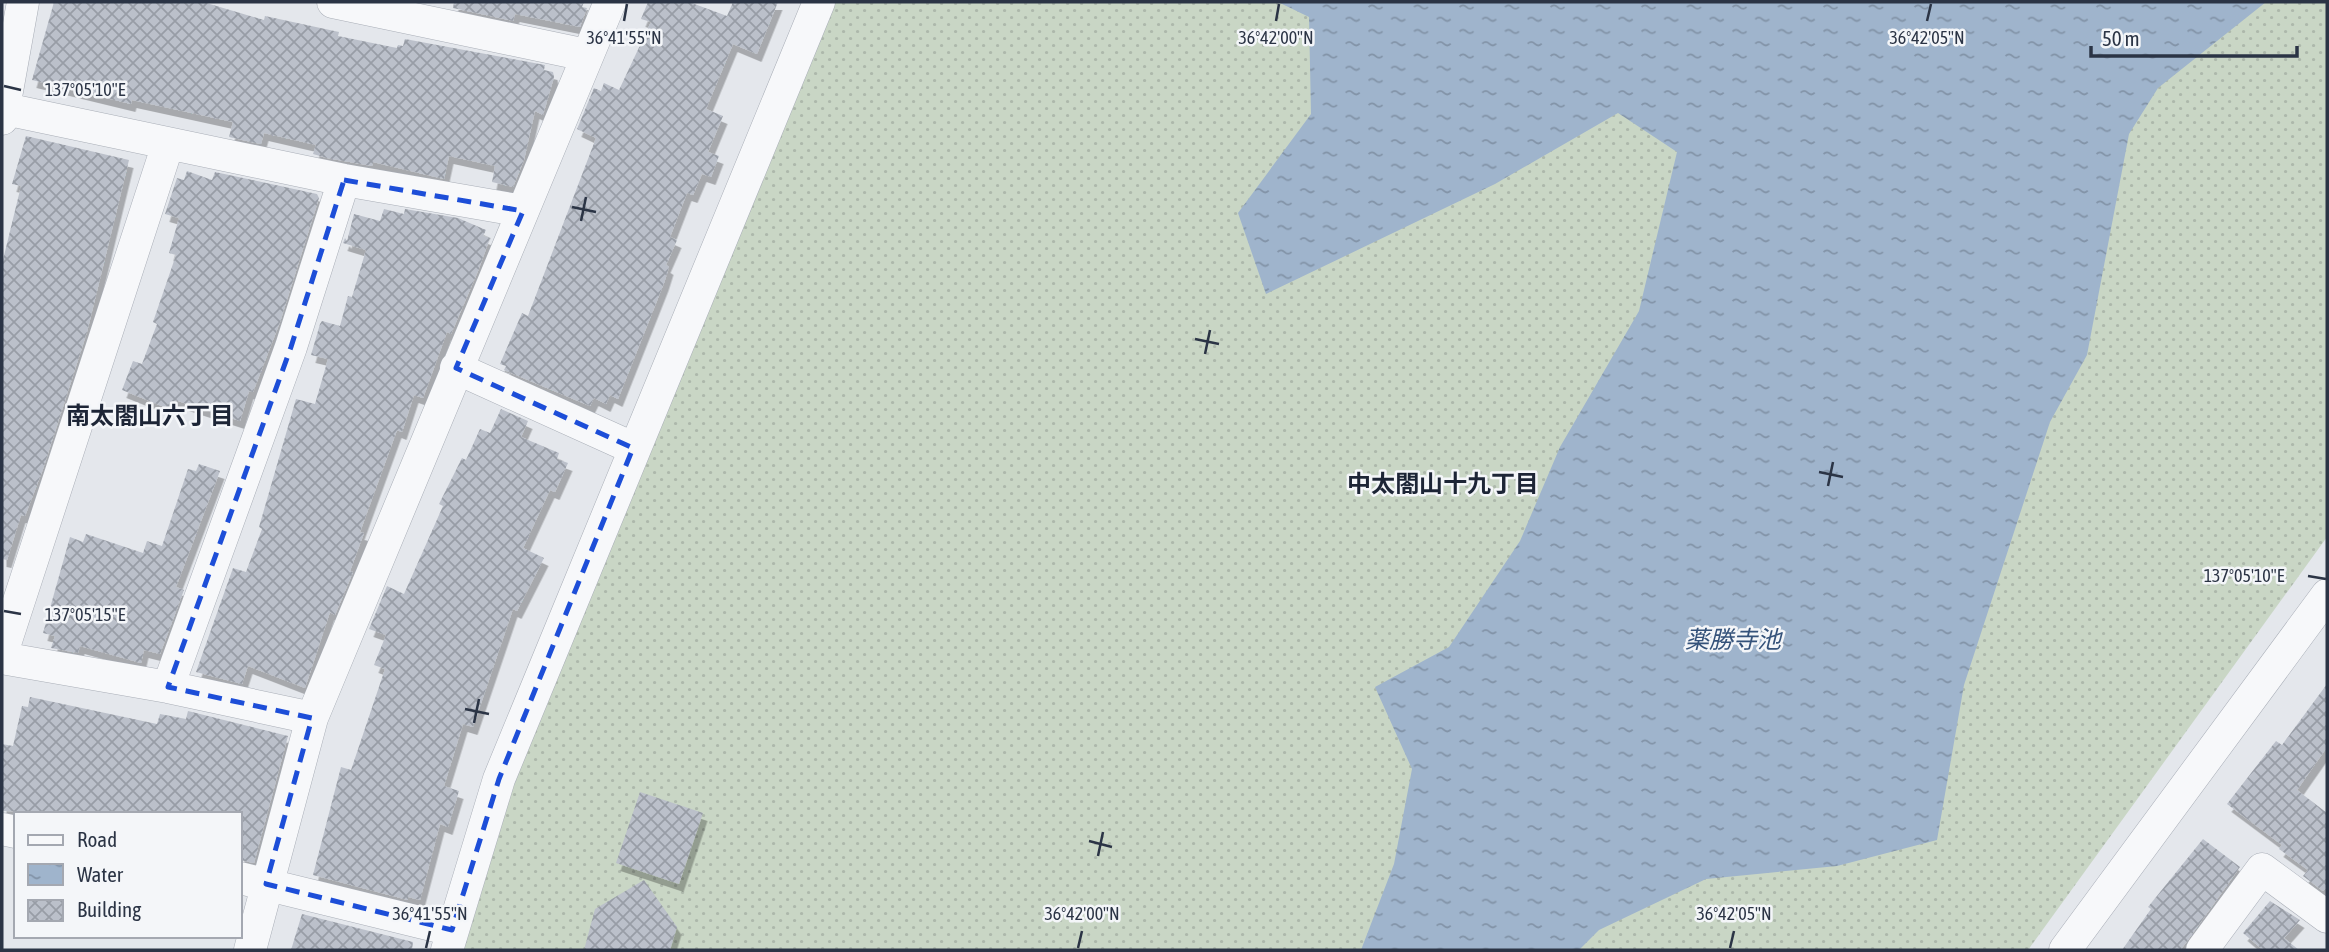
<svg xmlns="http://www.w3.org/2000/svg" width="2329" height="952" font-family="'Asap Condensed','Noto Sans JP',sans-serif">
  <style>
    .grass { fill: url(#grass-dots) }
    .water { fill: url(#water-ripples) }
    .building { fill: url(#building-cross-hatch); filter: url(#shadow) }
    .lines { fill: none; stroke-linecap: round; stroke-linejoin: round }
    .minor-casing { stroke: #a9aeb7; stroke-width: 33 }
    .minor { stroke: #f7f8fa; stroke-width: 32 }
    .marked { fill: none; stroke: #1d4ed8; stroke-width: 5; stroke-dasharray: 14 9; stroke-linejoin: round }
    .ticks { fill: none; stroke: #2b3445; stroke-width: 2.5 }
    .labels { text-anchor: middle; stroke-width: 5; stroke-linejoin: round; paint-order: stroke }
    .neighbourhood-label { font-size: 24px; font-weight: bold; fill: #1d2536; stroke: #f4f6f9 }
    .water-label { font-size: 24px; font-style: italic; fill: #34527a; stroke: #f4f6f9 }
    .ticks-label { font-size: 18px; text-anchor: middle; fill: #2b3445; stroke: #f4f6f9; stroke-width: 5; stroke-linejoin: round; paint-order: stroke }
  </style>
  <defs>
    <pattern id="grass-dots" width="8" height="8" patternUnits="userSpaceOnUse" patternTransform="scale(1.75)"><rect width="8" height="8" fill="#c9d6c5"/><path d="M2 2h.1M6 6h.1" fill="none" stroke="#adb8ab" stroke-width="1.8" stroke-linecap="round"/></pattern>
    <pattern id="water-ripples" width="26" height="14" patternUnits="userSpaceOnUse" patternTransform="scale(1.75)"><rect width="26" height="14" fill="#9fb4cc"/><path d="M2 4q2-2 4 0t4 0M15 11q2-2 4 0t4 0" fill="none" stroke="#8293a7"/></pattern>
    <pattern id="building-cross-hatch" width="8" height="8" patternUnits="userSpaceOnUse" patternTransform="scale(1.75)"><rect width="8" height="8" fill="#bbc0ca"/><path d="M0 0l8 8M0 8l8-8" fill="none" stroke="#989da6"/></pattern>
    <filter id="shadow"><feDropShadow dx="4.5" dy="8" stdDeviation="0" flood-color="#0004"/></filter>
  </defs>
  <rect width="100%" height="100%" fill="#e4e7ec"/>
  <!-- grass -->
  <path class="grass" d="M820,2h1507v535l-299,413h-1584z"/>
  <!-- water -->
  <path class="water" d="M1278,2h988l-108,86 -29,46 -42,221 -37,67 -86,263 -27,155 -100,26 -131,13 -107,51 -20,20h-218l33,-86 18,-95 -37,-82 74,-40 71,-106 40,-94 79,-136 38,-159 -59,-39 -123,71 -229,110 -28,-81 73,-99 -2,-97z"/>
  <!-- building -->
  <path class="building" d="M54,2h149l61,18 1,-4 74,16 -1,4 59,12 1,-3 5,1 2,-7 140,26 -1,5 9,2 1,5 -11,38 -8,-4 -11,49 -11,27 -21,-5 3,-16 -46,-10 -5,23 -71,-17 -1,4 -45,-8 -14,-4 3,-9 -52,-12 -3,11 -32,-7 4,-15 -101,-22 -1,4 -99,-24z
    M454,2h130l-2,5 5,1 -7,19 -65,-13 -2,7 -60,-13z
    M648,2h41l38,14 6,-14h45l-21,52 -24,-10 -27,65 17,7 -15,36 11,4 -8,21 -9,-3 -9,21 -6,-2 -17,44 7,3 -11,25 3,2 -5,16 -46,116 -8,-4 -4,9 -12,-6 -4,8 -86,-36 2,-4 -6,-2 22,-51 6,3 68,-178 -19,-9 17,-41 7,3 3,-8 15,7 32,-68 -10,-3z
    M26,136l103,24 -42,172 -44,137 -18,47 -4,-1 -14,45 -5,-1v-295l19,-78 -9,-2z
    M187,171l25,9 3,-8 102,22 2,4 -39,124 -27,70 -4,-1 -9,30 -65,-21 -3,10 -50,-20 11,-29 9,3 15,-40 -4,-2 23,-67 -7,-2 10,-35 -14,-4 12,-36 7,2z
    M384,209l20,5 1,-5 53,9 28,12 -3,6 7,2 -12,33 -27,63 -4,-2 -24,66 -9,-3 -12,37 -5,-2 -37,102 4,1 -14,38 3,1 -18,43 -5,-3 -25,76 -57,-22 -6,18 -46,-12 37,-104 13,4 16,-43 -3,-2 37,-128 19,5 13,-45 -17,-4 9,-31 2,-3 18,5 8,-30 4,1 14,-47 -23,-7 2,-5 2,3 7,-27 26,7z
    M501,409l27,12 -7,16 38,16 -2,6 11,4 -13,29 -5,-2 -27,58 21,10 -27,53 -4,-2 -40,118 -10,-3 -19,62 15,5 -11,36 -8,-3 -20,76 -12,-3v3l-95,-25 28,-108 10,3 34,-101 -11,-4 12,-30 -17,-6 18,-43 17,8 39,-88 -4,-2 23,-46 4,2 14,-31 10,4z
    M199,464l21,7 -44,116 8,3 -24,64 -16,-4 -3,13 -61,-17 -2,7 -27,-5 4,-12 -12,-3 27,-96 13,5 3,-8 57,19 4,-12 15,5 26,-77 8,2z
    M2327,684v63l-30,43 30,23v74l-4,4 -20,-15 5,-6 -29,-21 3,-4 -55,-41 49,-63 6,4z
    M30,697l127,27 3,-10 26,5 2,-8 100,25 -34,127 -14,-3v-46l-238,-3v-67l11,2 9,-40 6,1z
    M640,792l63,21 -24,71 -63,-21z
    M2203,839l37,28 -55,77 -5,6h-58l29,-41 -3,-2z
    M644,880l33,47 -7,23h-86l11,-41z
    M2270,901l30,19 -16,18 15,12h-36l-20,-17z
    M302,914l111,28 -1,8h-121z"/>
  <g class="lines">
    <defs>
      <path id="minor" d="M333,2l253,53
        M5,109l339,71 179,31
        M2,119l21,-117
        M456,368l177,80
        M2,653l166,-509
        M2,658l166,29 144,31
        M168,687l123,-340 53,-167
        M2,829l14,3
        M240,878l212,52
        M250,950l62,-232 298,-716
        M447,950l52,-171 320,-777
        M2065,950l262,-355
        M2202,950l60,-81 65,48"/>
    </defs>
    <!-- minor casing -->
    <use href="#minor" class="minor-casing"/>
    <!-- minor -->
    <use href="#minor" class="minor"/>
  </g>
  <!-- marked area -->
  <path class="marked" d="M344,180l179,31 -67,157 177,80 -134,331 -47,151 -186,-46 46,-166 -144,-31 123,-340z"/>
  <!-- ticks -->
  <path class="ticks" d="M624,21l3,-17M1276,21l3,-17M1927,21l4,-17M4,86l17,4M572,207l24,5M581,221l5,-24M1195,339l24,5M1205,354l5,-24M1819,472l24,5M1828,486l5,-24M2308,576l18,3M4,611l17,3M465,709l24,5M474,723l5,-24M1089,841l23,6M1098,856l5,-24M426,948l4,-17M1078,948l4,-17M1730,948l4,-17"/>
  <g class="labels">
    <!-- neighbourhood labels -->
    <g class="neighbourhood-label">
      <text x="150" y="424">南太閤山六丁目</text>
      <text x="1443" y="492">中太閤山十九丁目</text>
    </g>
    <!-- water labels -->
    <g class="water-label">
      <text x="1733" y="648">薬勝寺池</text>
    </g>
  </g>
  <g class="ticks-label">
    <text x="624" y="44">36°41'55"N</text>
    <text x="1276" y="44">36°42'00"N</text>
    <text x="1927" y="44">36°42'05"N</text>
    <text x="85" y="96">137°05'10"E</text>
    <text x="2244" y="582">137°05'10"E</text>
    <text x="85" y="621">137°05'15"E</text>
    <text x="430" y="920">36°41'55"N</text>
    <text x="1082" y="920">36°42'00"N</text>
    <text x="1734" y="920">36°42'05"N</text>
  </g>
  <!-- border -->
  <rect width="2329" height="952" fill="none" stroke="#2b3445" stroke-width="7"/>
  <!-- legend -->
  <rect x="14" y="812" width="228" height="126" fill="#f4f6f9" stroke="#a4a8b1" stroke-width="2"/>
  <rect x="28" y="835" width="35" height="10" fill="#f7f8fa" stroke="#a4a8b1" stroke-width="2"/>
  <text x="77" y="847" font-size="21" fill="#2b3445">Road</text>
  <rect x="28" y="864" width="35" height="21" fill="url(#water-ripples)" stroke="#a4a8b1" stroke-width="2"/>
  <text x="77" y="882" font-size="21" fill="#2b3445">Water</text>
  <rect x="28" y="900" width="35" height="21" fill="url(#building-cross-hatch)" stroke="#a4a8b1" stroke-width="2"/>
  <text x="77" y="917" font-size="21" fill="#2b3445">Building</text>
  <!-- scale -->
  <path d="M2091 46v10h206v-10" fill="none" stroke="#2b3445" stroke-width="3.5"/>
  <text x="2102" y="46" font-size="21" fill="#2b3445" stroke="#f4f6f9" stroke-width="5" paint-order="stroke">50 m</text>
</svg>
